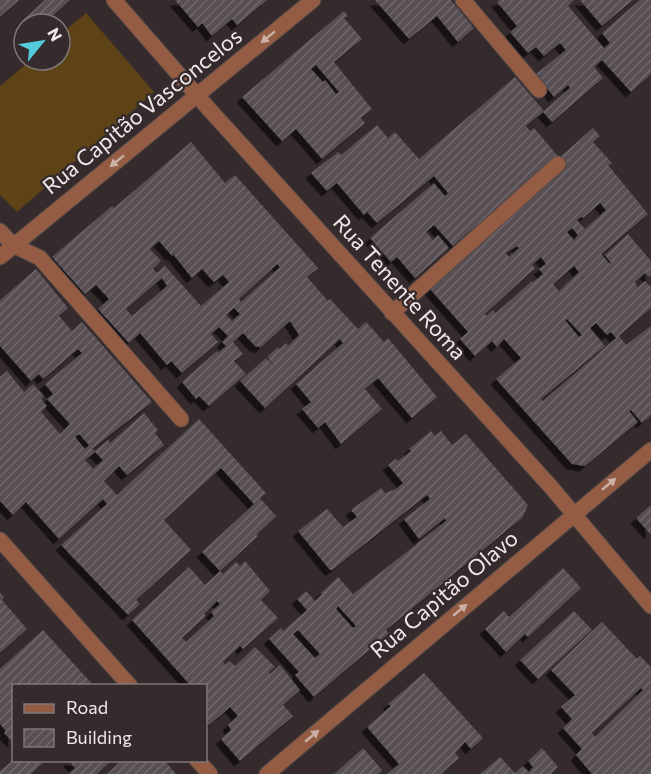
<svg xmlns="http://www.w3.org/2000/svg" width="651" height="774" font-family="Commissioner,sans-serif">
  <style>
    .pitch { fill: #5d4316 }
    .building { fill: url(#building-hatch); fill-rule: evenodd; filter: url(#shadow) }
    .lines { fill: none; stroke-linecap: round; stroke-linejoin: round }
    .minor-casing { stroke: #54494a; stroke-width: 17 }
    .minor { stroke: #945c42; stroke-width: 15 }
    .oneway { fill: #cbb0a6 }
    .labels { text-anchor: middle; stroke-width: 4.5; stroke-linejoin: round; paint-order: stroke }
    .street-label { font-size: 22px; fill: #f0e8e9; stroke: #362b2c }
  </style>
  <defs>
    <pattern id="building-hatch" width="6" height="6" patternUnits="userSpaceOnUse" patternTransform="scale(1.5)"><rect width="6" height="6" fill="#584f55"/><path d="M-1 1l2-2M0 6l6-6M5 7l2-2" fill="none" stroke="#70686d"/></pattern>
    <filter id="shadow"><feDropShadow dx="-5.5" dy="5.5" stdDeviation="0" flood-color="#0009"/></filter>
  </defs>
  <rect width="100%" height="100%" fill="#362b2c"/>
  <!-- pitch -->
  <path class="pitch" d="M86,13l68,79 -137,120 -17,-17v-109l31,-26h29v-25z"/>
  <!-- building -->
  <path class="building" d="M0,0h19l-19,17z
    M45,0h25l-26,24h-20l-2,-3z
    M175,0h92l-30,25 -5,-6 -20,17 -10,-13 -4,4z
    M375,0h76l23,28 -16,14 -21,-26 -28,23z
    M499,0h75l-6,6 36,42 6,-5 -8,-10 38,-33h11v74l-20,18 -29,-32 -8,7 9,11 -51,44 -9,-10 -17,14 4,5 4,-3 23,27 -104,91 -19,-21 -8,7 7,8 5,-5 11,13 -34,30 -18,-21 -6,5 -21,-24 64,-55 11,13 3,-3 -14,-17 -57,47 -10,-11 -3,3 -27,-32 -10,8 -16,-18 27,-21 3,3 36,-30 11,13 7,-6 24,27 96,-82 29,34 26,-23 -2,-3 -14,12 -18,-23 30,-24 -6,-7 -16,13 -8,-9 -8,6 -18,-21 7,-6 -20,-24z
    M580,0h53l-31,26z
    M344,11l4,5 -4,2 18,21 -28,23 38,47 -11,9 4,5 -43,36 -26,-30 -14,12 -40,-44zM316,65l23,27 -3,2 -11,-14 -2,2 -12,-13z
    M593,128l7,8 -7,6 19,21 -4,2 40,49 -47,40 9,10 1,-1 -6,-8 23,-21 23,27v14l-2,2 -4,-4 -10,9 3,5 7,-6 6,6v21l-32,28 7,9 25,-19v89l-9,8 -11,-13 -2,1 9,11 -53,44 -13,-2 -76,-85 25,-21 -17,-19 -7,8 -5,-6 -17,15 -15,-17 8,-7 -38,-43 137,-123 -8,-8zM600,203l6,7 -21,19 -8,-9 4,-3 2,1zM572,228l6,7 -4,5 -7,-8zM517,246l2,2 -10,9 -3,-4zM541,257l5,7 -7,5 4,5 -10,8 -1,-1 -36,32 -3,-3 -7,6 -1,-2 50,-46 -3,-3zM574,266l5,6 -20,19 -6,-7zM567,319l15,16 -3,2 -14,-17zM596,323l11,12 4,-3 5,6 -73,63 -2,-2 64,-53 -15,-18z
    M191,142l34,41 10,-8 83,93 -11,9 21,24 2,-2 28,30 8,-7 18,20 4,-4 49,59 -25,21 -34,-40 -13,11 17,20 -41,35 -16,-22 -7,6 -16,-19 9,-7 -15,-18 47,-41 -3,-4 -75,69 -25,-27 26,-23 9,9 -8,-10 11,-10 2,2 6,-6 2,3 11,-11 -9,-14 -30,27 -2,-2 -2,1 -13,-14 -10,9 10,12 -9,7 12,13 -37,32 -10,-10 -3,3 -14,-17 35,-31 1,2 8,-7 -4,-4 6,-6 -9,-9 -8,7 7,8 -36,31 -11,-12 -4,4 -27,-32 -11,10 -31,-34 11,-10 -13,-14 -11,9 -33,-37 60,-51 2,2zM159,241l13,15 1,-2 19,24 10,-9 12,13 9,-7 6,7 -28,24 -36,-40 -8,7 -4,-4 8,-8 -11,-12zM277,264l3,3 -39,35 -2,-3zM162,278l5,8 -35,30 -6,-7zM234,308l6,6 -8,7 -6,-6z
    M36,269l32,39 -9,8 13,15 10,-9 70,80 -60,47 3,2 13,-11 2,3 34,-30 14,17 -3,3 9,12 -37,30 -8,-9 -15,15 13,14 82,-76 67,74 -6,5 16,18 -20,19 2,1 -38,35 -18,-19 52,-48 -33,-36 -57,52 27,30 -55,50 4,4 -12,11 -67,-70 46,-41 -4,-5 -44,40 -33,-37 -13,13 -13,-14v-124l7,-6 17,21 9,-8 11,12 -3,3 6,7 -6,6 19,22 10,-10 -23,-25 6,-5 -8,-10 37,-31 -4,-4 -35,30 -4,-5 -8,7 -31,-35v-46zM79,434l10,11 -4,4 -10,-12zM95,452l8,8 -10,9 -8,-9z
    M431,431l4,5 6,-5 11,14 14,-11 62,71 -6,13 -136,112 3,3 -75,64 -19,-22 4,-3 -30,-33 12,-11 2,3 24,-21 -10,-11 9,-8 9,10 7,-7 -1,-1 17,-16 15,17 93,-73 -1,-3 -26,21 -15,-20 26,-20 -3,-4 -95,75h-2l-32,-39 29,-22 16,18 14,-10 -6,-7 30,-22 4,5 11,-4 7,-6 -15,-18 8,-6 2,2 13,-10 -2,-2zM338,606l18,20 -3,2 -17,-19zM298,630l22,24 -5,4 -22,-24z
    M651,505v30l-15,-17z
    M245,561l25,30 -9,9 17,18 -35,31 -3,-3 -17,16 2,3 5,-4 5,5 20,-19 20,20 -6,5 1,2 10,-9 20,25 -17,15 10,11 -53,45 -19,-22 10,-9 -3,-5 10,-9 -8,-9 -21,18 -3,-3v-36h-15l-59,-66 57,-53 16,18 15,-14 3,3 13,-12 4,4zM217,601l3,3 -9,8 3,4 -28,26 -4,-4 24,-22 -2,-2z
    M563,568l18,20 -53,49 -3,-3 -19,18 -21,-23 19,-18 5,6z
    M0,593l4,4 -2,3 25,29 -27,24z
    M574,611l18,19 -54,49 -18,-19z
    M602,622l35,37 3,-3 11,11v107h-59l-16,-19 6,-6 -19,-21 9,-9 -11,-12 14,-12 -24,-25zM641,688l2,2 -48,47 -3,-4z
    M43,630l51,56h-80v57l-10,-10 2,-2 -6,-7v-55z
    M424,673l59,65 -12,11 -6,-7 -10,11 4,5 -18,16h-54l12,-10 -32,-37 24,-21 -3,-2z
    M363,748l19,22 -4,4h-44z
    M542,748l16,19 -7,7h-71l20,-17 15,16 8,-7 6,6 4,-5 -5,-6z
    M13,760h33l-15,14h-31v-3z
    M68,760h44l-15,14h-29l7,-6z
    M122,760h42l12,14h-69z"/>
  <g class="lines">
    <defs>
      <path id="minor" d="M114,0l94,108 343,379 100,119
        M463,0l76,90
        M0,231l13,14 27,13 141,161
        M0,257l313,-257
        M392,313l166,-149
        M0,540l130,146
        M197,760l13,14
        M267,774l384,-324"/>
    </defs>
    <!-- minor casing -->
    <use href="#minor" class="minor-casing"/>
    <!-- minor -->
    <use href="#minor" class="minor"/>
  </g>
  <!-- one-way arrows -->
  <defs><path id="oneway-solid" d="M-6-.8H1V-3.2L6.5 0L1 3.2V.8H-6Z" transform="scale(1.5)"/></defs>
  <g class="oneway">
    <use href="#oneway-solid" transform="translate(268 37) rotate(141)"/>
    <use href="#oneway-solid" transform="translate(117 161) rotate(141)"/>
    <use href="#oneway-solid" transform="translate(609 484) rotate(-40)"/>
    <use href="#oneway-solid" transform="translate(460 610) rotate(-40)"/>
    <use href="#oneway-solid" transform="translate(312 736) rotate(-40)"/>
  </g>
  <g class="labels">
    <!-- street labels -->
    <g class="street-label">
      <text transform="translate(142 111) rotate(-39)" y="8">Rua Capitão Vasconcelos</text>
      <text transform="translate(400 287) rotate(48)" y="8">Rua Tenente Roma</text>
      <text transform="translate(444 594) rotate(-40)" y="8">Rua Capitão Olavo</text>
    </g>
  </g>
  <!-- legend -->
  <rect x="12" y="684" width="195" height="78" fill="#362b2c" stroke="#807778" stroke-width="1.5"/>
  <rect x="24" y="704" width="30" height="9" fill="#945c42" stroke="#807778" stroke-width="1.5"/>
  <text x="66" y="714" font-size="18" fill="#f0e8e9">Road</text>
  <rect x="24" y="729" width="30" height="18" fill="url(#building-hatch)" stroke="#807778" stroke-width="1.5"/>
  <text x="66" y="744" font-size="18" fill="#f0e8e9">Building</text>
  <!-- north arrow -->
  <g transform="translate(42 42) rotate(60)"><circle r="28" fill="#362b2c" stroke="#807778" stroke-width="1.5"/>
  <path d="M0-4.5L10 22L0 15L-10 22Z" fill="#53cbdb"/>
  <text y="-9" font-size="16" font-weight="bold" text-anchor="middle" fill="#f0e8e9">N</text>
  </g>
</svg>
